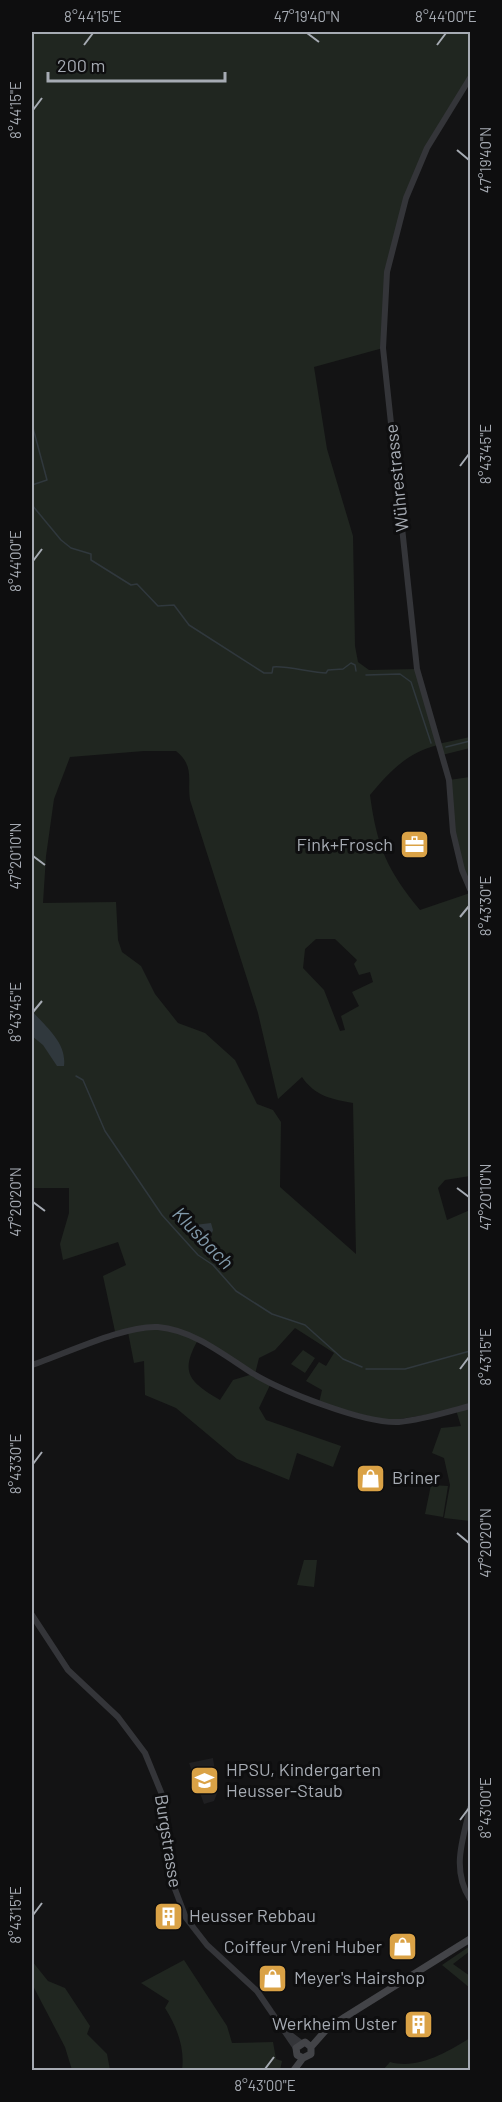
<svg xmlns="http://www.w3.org/2000/svg" width="502" height="2102" font-family="Barlow,sans-serif">
  <style>
    .built { fill: #1f1f21 }
    .green { fill: #202620; fill-rule: evenodd }
    .water { fill: #30383d }
    .lines { fill: none; stroke-linecap: round; stroke-linejoin: round }
    .stream { stroke: #30383d; stroke-width: 1.5 }
    .tertiary { stroke: #343539; stroke-width: 6 }
    .secondary { stroke: #434448; stroke-width: 7 }
    .ticks { fill: none; stroke: #a6abb3; stroke-width: 2 }
    .labels { text-anchor: middle; stroke-width: 6; stroke-linejoin: round; paint-order: stroke }
    .street-label { font-size: 18px; fill: #a6abb3; stroke: #0e0e0f }
    .poi-label { font-size: 18px; fill: #a6abb3; stroke: #0e0e0f; text-anchor: start }
    .water-label { font-size: 20px; font-style: italic; fill: #8199aa; stroke: #0e0e0f }
    .neatline { fill: none; stroke: #a6abb3; stroke-width: 2 }
    .ticks-label { font-size: 15px; text-anchor: middle; fill: #a6abb3 }
  </style>
  <rect width="100%" height="100%" fill="#131314"/>
  <!-- built -->
  <path class="built" d="M213,1758l5,33 -4,10 -10,3 -15,-41z"/>
  <!-- green -->
  <path class="green" d="M32,32h438v46l-54,93 -29,101 -4,76 -69,19 13,82 26,87 2,110 3,16 11,8 48,-1 21,75 32,-7v11l-28,7 -4,-10c-30,7 -49,27 -68,50 7,52 17,75 50,115l50,-17v283l-25,4 -7,8 9,32 23,-10v311l-26,-3 6,-33 -6,-27 -12,-5 9,-25 20,-2 -5,-16 -69,11 -68,-18 3,-13 -16,-9 13,-19 7,4 8,-13 -39,-25 -20,22 -16,8 -4,16 16,9 -12,25 7,12 75,26 -8,21 -36,-14 -8,27 -52,-21 -61,-51 -31,-13 -1,-34 -10,2 -6,-31 -12,4 -13,-60 23,-11 -8,-23 -55,18 -3,-16 9,-31v-25h-37zM144,751h32c19,15 11,29 14,49l68,213 20,86 24,-22c13,19 29,22 51,26l3,151 -76,-67 1,-65 -8,-12 -16,-6 -22,-44 -30,-27 -27,-10 -23,-29 -14,-28 -19,-14 -4,-12 -2,-38 -73,1 3,-47 8,-57 16,-42zM316,939h19l22,21 -3,4 5,11 11,-3 3,10 -21,10 7,14 -18,10 4,14 -5,1 -16,-41 -21,-22 2,-19zM198,1340l55,34 -20,6 -13,20c-30,-18 -41,-27 -22,-60z
    M470,777v112l-14,-43 -7,-66z
    M303,1350l12,8 -10,15 -14,-9z
    M431,1485l17,1 -5,31 -18,-3z
    M304,1560h13l-3,27 -17,-2z
    M470,1946v5l-17,13 17,12v12l-28,-23z
    M184,1960l43,66 5,17 41,-1 3,17 6,2 -2,9h-98c3,-22 -5,-43 -17,-62l4,-7 -28,-18z
    M32,1961l16,20 17,7 25,38 -3,8 20,20 3,16h-38l-7,-23 -33,-63z
    M470,2038v32h-87l7,-8c28,8 57,-10 80,-24z"/>
  <!-- water -->
  <path class="water" d="M32,1011c14,16 35,32 32,55h-7l-14,-21 -11,-9z
    M188,1223l7,2 16,-2 2,7 -3,8 -13,7 -13,-16v-5z"/>
  <g class="lines">
    <!-- stream -->
    <path class="stream" d="M32,402l1,26 14,52 -15,5
      M32,505l29,35 10,8 20,6v6l40,25 6,-1 21,22 16,-1 15,20 75,48h8l1,-6c11,-2 40,6 53,6l2,-3 15,-1 8,-6 4,2 1,6
      M366,675l34,-1 11,8 20,61
      M446,747l24,-6
      M76,1076l7,4 22,51 57,84 36,40 15,10 23,26 36,23 33,11 38,34 19,8
      M366,1369h39l65,-18"/>
    <!-- tertiary -->
    <path class="tertiary" d="M470,78l-43,70 -21,50 -19,74 -4,76 34,321 32,111 4,52 9,38 8,19
      M32,1365c33,-11 93,-40 126,-38 35,3 66,28 94,46 30,18 112,51 147,49 24,-2 48,-10 71,-16
      M32,1615l36,55 50,47 27,36 18,44 7,79 16,42 21,27 50,46 39,57
      M470,1808c-7,31 -19,61 0,91
      M288,2033l13,10"/>
    <!-- secondary -->
    <path class="secondary" d="M311,2047l15,-17 19,-13 125,-78
      M294,2070l9,-12 8,-4v-7l-6,-5 -9,6 1,7 6,3"/>
  </g>
  <!-- ticks -->
  <path class="ticks" d="M307,33l12,9M84,45l9,-12M437,45l9,-12M33,110l9,-12M457,150l12,10M460,466l9,-12M33,561l9,-12M33,856l12,9M460,917l9,-11M33,1012l9,-11M457,1188l12,9M33,1202l12,9M460,1369l9,-12M33,1464l9,-12M457,1533l12,10M460,1820l9,-12M33,1915l9,-12M265,2069l9,-12"/>
  <!-- icons -->
  <defs>
    <symbol id="office-square" viewBox="-11 -11 22 22"><rect x="-9" y="-9" width="18" height="18" rx="4" fill="#daa246" stroke="#0e0e0f"/><path d="M-6-3h4V-5.5h4V-3h4V5H-6ZM-1-4.5V-3h2v-1.5ZM-6 0V1H6V0Z" fill="#fff"/></symbol>
    <symbol id="shop-square" viewBox="-11 -11 22 22"><rect x="-9" y="-9" width="18" height="18" rx="4" fill="#daa246" stroke="#0e0e0f"/><path d="M-5-2.5h2.3a2.7 3.5 0 0 1 5.4 0H5L5.5 6h-11ZM-1.5-2.5h3a1.5 2.3 0 0 0-3 0Z" fill="#fff"/></symbol>
    <symbol id="school-square" viewBox="-11 -11 22 22"><rect x="-9" y="-9" width="18" height="18" rx="4" fill="#daa246" stroke="#0e0e0f"/><path d="M0-5L7-2L0 1L-7-2ZM-4 1L0 2.5L4 1V4Q0 6-4 4Z" fill="#fff"/></symbol>
    <symbol id="building-square" viewBox="-11 -11 22 22"><rect x="-9" y="-9" width="18" height="18" rx="4" fill="#daa246" stroke="#0e0e0f"/><path d="M-4-6H4V6H1V3H-1V6H-4ZM-2.5-4.3h1.7v1.8h-1.7ZM.8-4.3h1.7v1.8H.8ZM-2.5-1h1.7V.8h-1.7ZM.8-1h1.7V.8H.8Z" fill="#fff"/></symbol>
  </defs>
  <g fill-rule="evenodd">
    <use href="#office-square" x="398" y="828" width="33" height="33"/>
    <use href="#shop-square" x="354" y="1462" width="33" height="33"/>
    <use href="#school-square" x="188" y="1764" width="33" height="33"/>
    <use href="#building-square" x="152" y="1900" width="33" height="33"/>
    <use href="#shop-square" x="386" y="1930" width="33" height="33"/>
    <use href="#shop-square" x="256" y="1962" width="33" height="33"/>
    <use href="#building-square" x="402" y="2008" width="33" height="33"/>
  </g>
  <g class="labels">
    <!-- street labels -->
    <g class="street-label">
      <text transform="translate(397 478) rotate(-96)" y="6">Wührestrasse</text>
      <text transform="translate(168 1841) rotate(81)" y="6">Burgstrasse</text>
    </g>
    <!-- poi labels -->
    <g class="poi-label">
      <text x="393" y="851" text-anchor="end">Fink+Frosch</text>
      <text x="392" y="1484">Briner</text>
      <text x="226" y="1776">HPSU, Kindergarten<tspan x="226" dy="21">Heusser-Staub</tspan></text>
      <text x="189" y="1922">Heusser Rebbau</text>
      <text x="382" y="1953" text-anchor="end">Coiffeur Vreni Huber</text>
      <text x="294" y="1984">Meyer's Hairshop</text>
      <text x="397" y="2030" text-anchor="end">Werkheim Uster</text>
    </g>
    <!-- water labels -->
    <g class="water-label">
      <text transform="translate(203 1238) rotate(46)" y="7">Klusbach</text>
    </g>
  </g>
  <!-- border -->
  <rect width="502" height="2102" fill="none" stroke="#0e0e0f" stroke-width="66"/>
  <!-- scale -->
  <path d="M48 72v9h177v-9" fill="none" stroke="#a6abb3" stroke-width="3"/>
  <text x="57" y="72" font-size="18" fill="#a6abb3" stroke="#0e0e0f" stroke-width="4.5" paint-order="stroke">200 m</text>
  <rect x="33" y="33" width="436" height="2036" class="neatline"/>
  <g class="ticks-label">
    <text x="93" y="22">8°44'15"E</text>
    <text x="307" y="22">47°19'40"N</text>
    <text x="446" y="22">8°44'00"E</text>
    <text transform="translate(16 110) rotate(-90)" y="5">8°44'15"E</text>
    <text transform="translate(486 160) rotate(-90)" y="5">47°19'40"N</text>
    <text transform="translate(486 454) rotate(-90)" y="5">8°43'45"E</text>
    <text transform="translate(16 561) rotate(-90)" y="5">8°44'00"E</text>
    <text transform="translate(16 856) rotate(-90)" y="5">47°20'10"N</text>
    <text transform="translate(486 906) rotate(-90)" y="5">8°43'30"E</text>
    <text transform="translate(16 1012) rotate(-90)" y="5">8°43'45"E</text>
    <text transform="translate(486 1197) rotate(-90)" y="5">47°20'10"N</text>
    <text transform="translate(16 1202) rotate(-90)" y="5">47°20'20"N</text>
    <text transform="translate(486 1357) rotate(-90)" y="5">8°43'15"E</text>
    <text transform="translate(16 1464) rotate(-90)" y="5">8°43'30"E</text>
    <text transform="translate(486 1543) rotate(-90)" y="5">47°20'20"N</text>
    <text transform="translate(486 1808) rotate(-90)" y="5">8°43'00"E</text>
    <text transform="translate(16 1915) rotate(-90)" y="5">8°43'15"E</text>
    <text x="265" y="2091">8°43'00"E</text>
  </g>
</svg>
